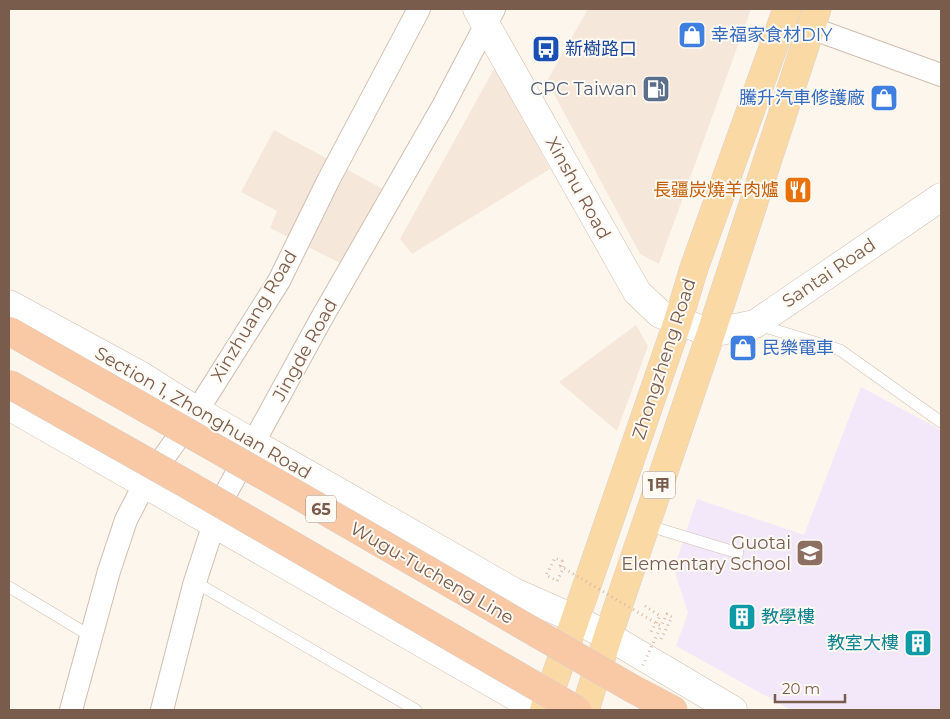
<svg xmlns="http://www.w3.org/2000/svg" width="950" height="719" font-family="Montserrat,'Noto Sans TC',sans-serif">
  <style>
    .residential { fill: #f5e8da }
    .education { fill: #f3e8fa }
    .lines { fill: none; stroke-linecap: round; stroke-linejoin: round }
    .service-casing { stroke: #d1beb0; stroke-width: 12 }
    .minor-casing { stroke: #d1beb0; stroke-width: 24 }
    .tertiary-casing { stroke: #d1beb0; stroke-width: 29 }
    .secondary-casing { stroke: #d6c0b0; stroke-width: 29 }
    .primary-casing { stroke: #dad1cd; stroke-width: 29 }
    .trunk-casing { stroke: #dad1cd; stroke-width: 29 }
    .path { stroke: #d9b8a5; stroke-width: 3; stroke-dasharray: 1 4; stroke-linecap: butt }
    .service { stroke: #fff; stroke-width: 11 }
    .minor { stroke: #fff; stroke-width: 22 }
    .tertiary { stroke: #fff; stroke-width: 28 }
    .secondary { stroke: #fff; stroke-width: 28 }
    .primary { stroke: #fbd9a5; stroke-width: 28 }
    .trunk { stroke: #f9c8a4; stroke-width: 28 }
    .trunk-bridge-casing { stroke: #dad1cd; stroke-width: 29; stroke-linecap: butt }
    .path-bridge { stroke: #d9b8a5; stroke-width: 3; stroke-dasharray: 1 4; stroke-linecap: butt }
    .trunk-bridge { stroke: #f9c8a4; stroke-width: 28 }
    .labels { text-anchor: middle; stroke-width: 4; stroke-linejoin: round; paint-order: stroke }
    .shield { fill: #fffaf3; stroke: #a28b7f; stroke-width: 1 }
    .shield-label { font-size: 16px; font-weight: bold; fill: #7a5c4d }
    .shop-label { font-size: 18px; fill: #366cbe; stroke: #fffaf3; text-anchor: start }
    .transit-label { font-size: 18px; fill: #164399; stroke: #fffaf3; text-anchor: start }
    .service-label { font-size: 18px; fill: #4e5e75; stroke: #fffaf3; text-anchor: end }
    .street-label { font-size: 18px; fill: #7a5c4d; stroke: #fffaf3 }
    .food-label { font-size: 18px; fill: #c56008; stroke: #fffaf3; text-anchor: end }
    .education-label { font-size: 18px; fill: #785e54; stroke: #fffaf3; text-anchor: end }
    .culture-label { font-size: 18px; fill: #0d838f; stroke: #fffaf3; text-anchor: start }
  </style>
  <rect width="100%" height="100%" fill="#fdf6ec"/>
  <!-- residential -->
  <path class="residential" d="M588,9h163l-92,255 -19,-10 -93,-173z
    M495,67l55,102 -138,85 -12,-15z
    M274,130l109,59 -41,75 -72,-36 7,-17 -36,-19z
    M636,325l12,21 -31,85 -58,-49z"/>
  <!-- education -->
  <path class="education" d="M861,387l80,43v280h-150l-115,-64 12,-33 -14,-44 23,-70 107,36z"/>
  <g class="lines">
    <defs>
      <path id="service" d="M759,325l81,25 101,72
        M646,525l92,28
        M195,582l221,128
        M9,587l83,50"/>
      <path id="minor" d="M811,28l130,47
        M71,710l38,-139 17,-51 18,-35 53,-74 82,-130 50,-102 90,-170
        M162,710l32,-125 27,-83 99,-181 122,-213 52,-99"/>
      <path id="tertiary" d="M9,304l131,71 57,36 317,181 61,27 33,17 125,74
        M711,333l44,-9 186,-127
        M9,406l530,304"/>
      <path id="secondary" d="M477,9l160,283 23,22 51,19"/>
      <path id="primary" d="M544,710l134,-389 16,-53 93,-259
        M585,710l23,-74 103,-303 106,-324"/>
      <path id="trunk" d="M633,689l40,21"/>
    </defs>
    <!-- service casing -->
    <use href="#service" class="service-casing"/>
    <!-- minor casing -->
    <use href="#minor" class="minor-casing"/>
    <!-- tertiary casing -->
    <use href="#tertiary" class="tertiary-casing"/>
    <!-- secondary casing -->
    <use href="#secondary" class="secondary-casing"/>
    <!-- primary casing -->
    <use href="#primary" class="primary-casing"/>
    <!-- trunk casing -->
    <use href="#trunk" class="trunk-casing"/>
    <!-- path -->
    <path class="path" d="M560,566l2,-5 -7,-3 -9,17 11,6 8,-17
      M645,606l15,10 -9,16
      M661,639l11,-22 -5,-3 -6,12"/>
    <!-- service -->
    <use href="#service" class="service"/>
    <!-- minor -->
    <use href="#minor" class="minor"/>
    <!-- tertiary -->
    <use href="#tertiary" class="tertiary"/>
    <!-- secondary -->
    <use href="#secondary" class="secondary"/>
    <!-- primary -->
    <use href="#primary" class="primary"/>
    <!-- trunk -->
    <use href="#trunk" class="trunk"/>
    <defs>
      <path id="trunk-bridge" d="M9,331l287,163 337,195
        M9,384l174,98 394,228"/>
    </defs>
    <!-- trunk-bridge casing -->
    <use href="#trunk-bridge" class="trunk-bridge-casing"/>
    <!-- path-bridge -->
    <path class="path-bridge" d="M560,566l101,60 -19,41"/>
    <!-- trunk-bridge -->
    <use href="#trunk-bridge" class="trunk-bridge"/>
  </g>
  <!-- icons -->
  <defs>
    <symbol id="shop-square" viewBox="-11 -11 22 22"><rect x="-9" y="-9" width="18" height="18" rx="4" fill="#3f7fe0" stroke="#fffaf3"/><path d="M-5-2.5h2.3a2.7 3.5 0 0 1 5.4 0H5L5.5 6h-11ZM-1.5-2.5h3a1.5 2.3 0 0 0-3 0Z" fill="#fff"/></symbol>
    <symbol id="bus-square" viewBox="-11 -11 22 22"><rect x="-9" y="-9" width="18" height="18" rx="4" fill="#1a4fb4" stroke="#fffaf3"/><path d="M-5-6H5V4H4V6H2V4H-2V6H-4V4H-5ZM-3.5-4V0h7V-4ZM-3.5 1.2v1.5H-2V1.2ZM2 1.2v1.5H3.5V1.2Z" fill="#fff"/></symbol>
    <symbol id="fuel-square" viewBox="-11 -11 22 22"><rect x="-9" y="-9" width="18" height="18" rx="4" fill="#5c6f8a" stroke="#fffaf3"/><path d="M-5.5-6h7V0h2V4h1.3V-2.5L3-4.5l.8-.8L6-3V5H2.5V1h-1V6h-7ZM-4.2-4.7v3.2H.2V-4.7Z" fill="#fff"/></symbol>
    <symbol id="restaurant-square" viewBox="-11 -11 22 22"><rect x="-9" y="-9" width="18" height="18" rx="4" fill="#e8710a" stroke="#fffaf3"/><path d="M-5-6h1v4h1v-4h1v4h1v-4h1v5L-1.5 .5V6h-2V.5L-5-1ZM5-6V6H3V1.5H1.5Q1.5-4 5-6Z" fill="#fff"/></symbol>
    <symbol id="school-square" viewBox="-11 -11 22 22"><rect x="-9" y="-9" width="18" height="18" rx="4" fill="#8d6e63" stroke="#fffaf3"/><path d="M0-5L7-2L0 1L-7-2ZM-4 1L0 2.5L4 1V4Q0 6-4 4Z" fill="#fff"/></symbol>
    <symbol id="building-square" viewBox="-11 -11 22 22"><rect x="-9" y="-9" width="18" height="18" rx="4" fill="#0f9aa8" stroke="#fffaf3"/><path d="M-4-6H4V6H1V3H-1V6H-4ZM-2.5-4.3h1.7v1.8h-1.7ZM.8-4.3h1.7v1.8H.8ZM-2.5-1h1.7V.8h-1.7ZM.8-1h1.7V.8H.8Z" fill="#fff"/></symbol>
  </defs>
  <g fill-rule="evenodd">
    <use href="#shop-square" x="676" y="19" width="32" height="32"/>
    <use href="#bus-square" x="530" y="33" width="32" height="32"/>
    <use href="#fuel-square" x="640" y="73" width="32" height="32"/>
    <use href="#shop-square" x="868" y="82" width="32" height="32"/>
    <use href="#restaurant-square" x="782" y="174" width="32" height="32"/>
    <use href="#shop-square" x="727" y="332" width="32" height="32"/>
    <use href="#school-square" x="794" y="537" width="32" height="32"/>
    <use href="#building-square" x="726" y="601" width="32" height="32"/>
    <use href="#building-square" x="902" y="627" width="32" height="32"/>
  </g>
  <g class="labels">
    <!-- shield labels -->
    <g class="shield">
      <rect x="643" y="471.5" width="32" height="27" rx="4"/>
      <rect x="306" y="495.5" width="30" height="27" rx="4"/>
    </g>
    <g class="shield-label">
      <text x="659" y="491">1甲</text>
      <text x="321" y="515">65</text>
    </g>
    <!-- shop labels -->
    <g class="shop-label">
      <text x="711" y="41">幸福家食材DIY</text>
      <text x="865" y="104" text-anchor="end">騰升汽車修護廠</text>
      <text x="762" y="354">民樂電車</text>
    </g>
    <!-- transit labels -->
    <g class="transit-label">
      <text x="565" y="55">新樹路口</text>
    </g>
    <!-- service labels -->
    <g class="service-label">
      <text x="637" y="95">CPC Taiwan</text>
    </g>
    <!-- street labels -->
    <g class="street-label">
      <text transform="translate(578 188) rotate(61)" y="6">Xinshu Road</text>
      <text transform="translate(829 273) rotate(-34)" y="6">Santai Road</text>
      <text transform="translate(254 316) rotate(-59)" y="6">Xinzhuang Road</text>
      <text transform="translate(305 350) rotate(-61)" y="6">Jingde Road</text>
      <text transform="translate(664 359) rotate(-72)" y="6">Zhongzheng Road</text>
      <text transform="translate(203 413) rotate(30)" y="6">Section 1, Zhonghuan Road</text>
      <text transform="translate(432 573) rotate(30)" y="6">Wugu-Tucheng Line</text>
    </g>
    <!-- food labels -->
    <g class="food-label">
      <text x="779" y="196">長疆炭燒羊肉爐</text>
    </g>
    <!-- education labels -->
    <g class="education-label">
      <text x="791" y="549">Guotai<tspan x="791" dy="21">Elementary School</tspan></text>
    </g>
    <!-- culture labels -->
    <g class="culture-label">
      <text x="761" y="623">教學樓</text>
      <text x="899" y="649" text-anchor="end">教室大樓</text>
    </g>
  </g>
  <!-- border -->
  <rect width="950" height="719" fill="none" stroke="#7a5c4d" stroke-width="20"/>
  <!-- scale -->
  <path d="M775 694v8h70v-8" fill="none" stroke="#7a5c4d" stroke-width="2.5"/>
  <text x="782" y="694" font-size="15" fill="#7a5c4d" stroke="#fffaf3" stroke-width="4" paint-order="stroke">20 m</text>
</svg>
